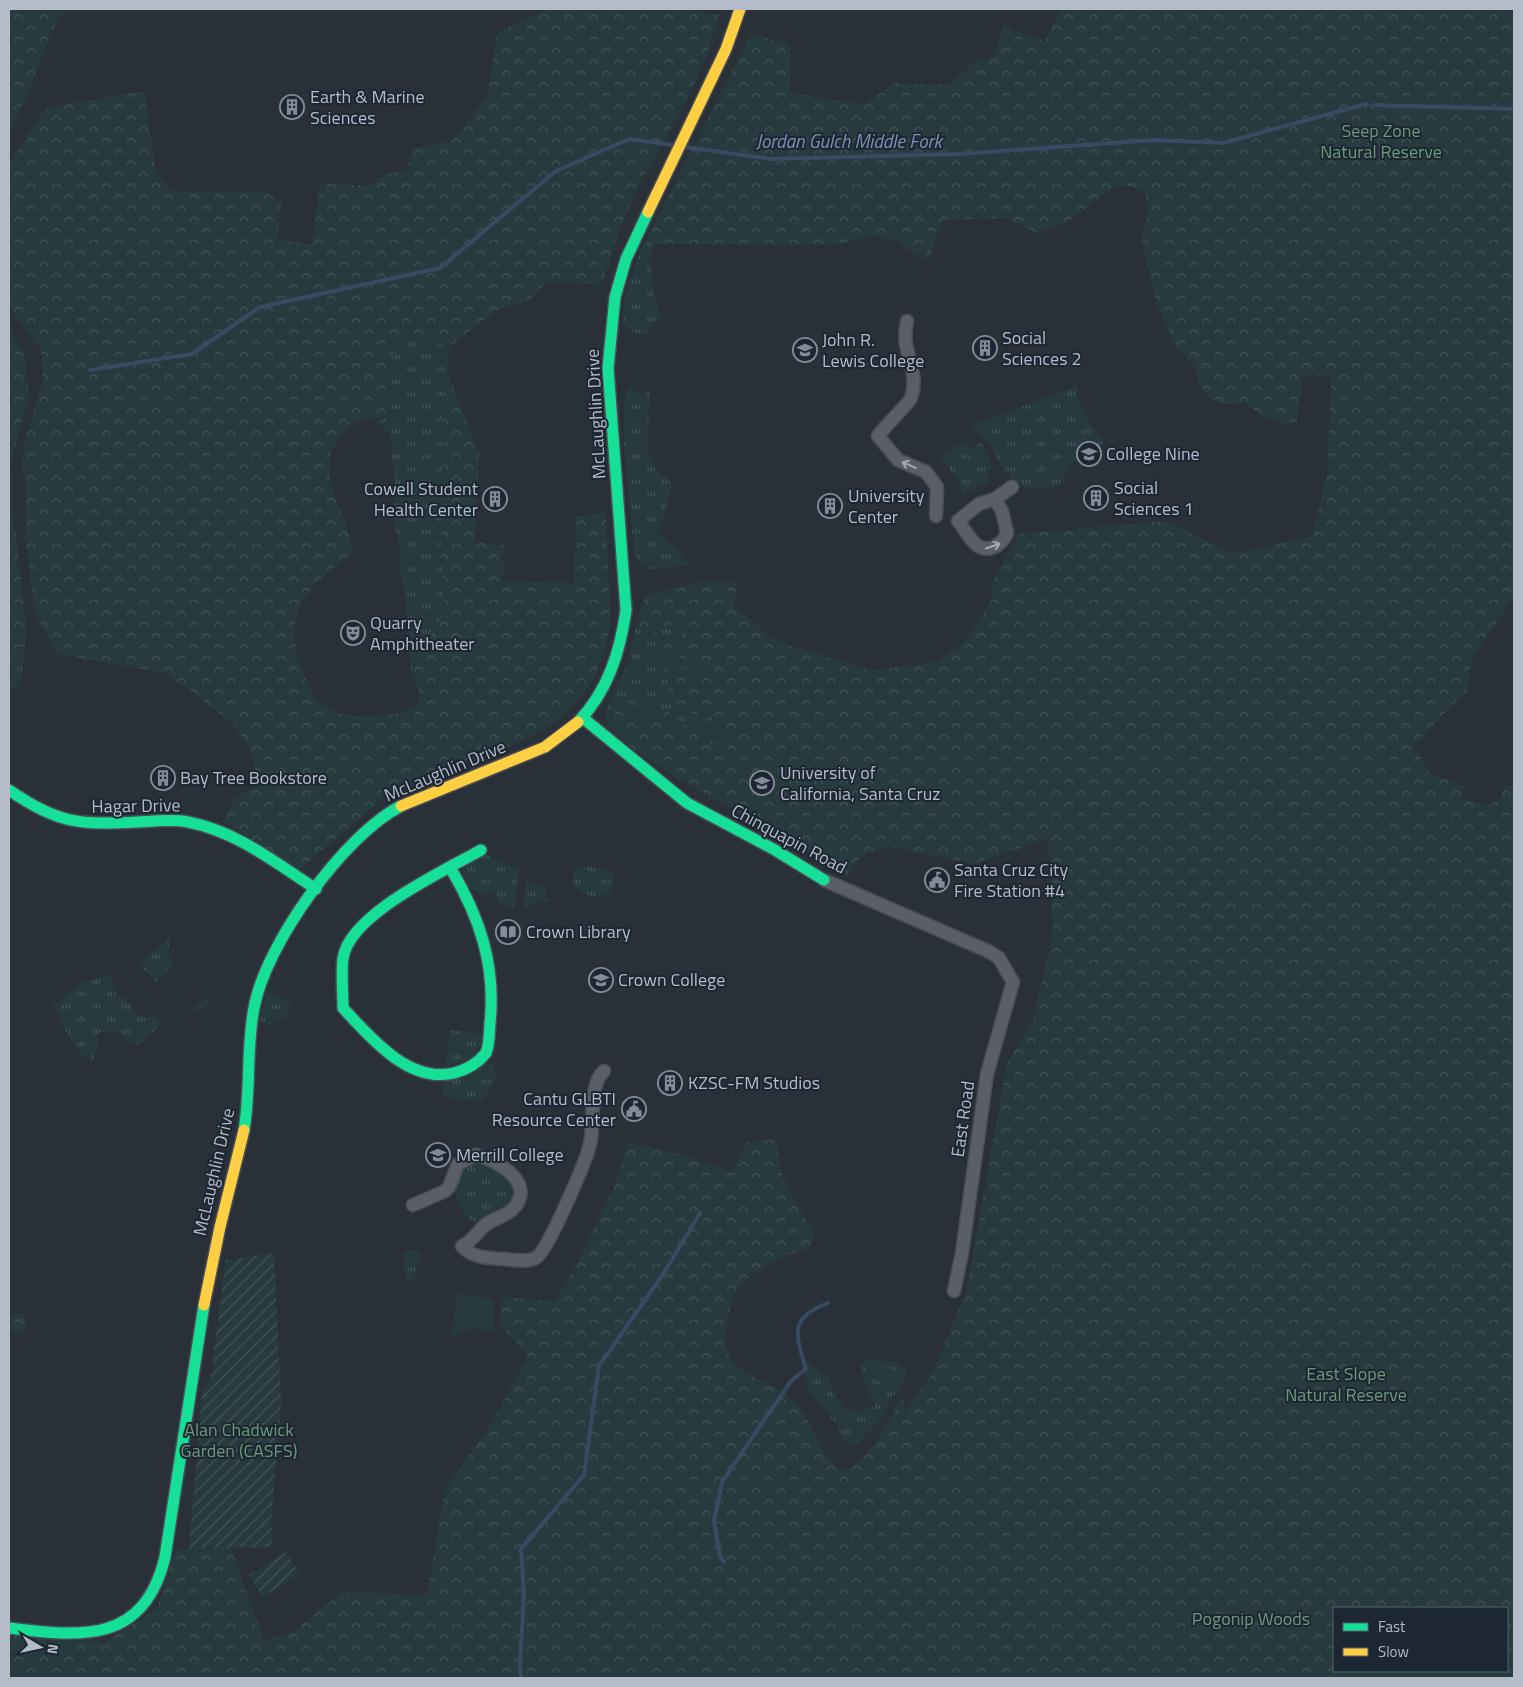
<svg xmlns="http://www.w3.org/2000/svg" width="1523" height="1687" font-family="'Titillium Web',sans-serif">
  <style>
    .grass { fill: url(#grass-tufts) }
    .forest { fill: url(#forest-crowns); fill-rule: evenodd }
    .garden { fill: url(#garden-furrows) }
    .pitch { fill: #273a3e }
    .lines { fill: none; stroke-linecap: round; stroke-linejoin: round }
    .stream { stroke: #384963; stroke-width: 4 }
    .street-casing { stroke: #484c53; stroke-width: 15 }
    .fast-casing { stroke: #484c53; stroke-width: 14 }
    .slow-casing { stroke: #484c53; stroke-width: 14 }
    .street { stroke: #5a5e66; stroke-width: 12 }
    .fast { stroke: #16e098; stroke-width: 11 }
    .slow { stroke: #ffcf43; stroke-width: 11 }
    .oneway { stroke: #a2a9b5 }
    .labels { text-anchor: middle; stroke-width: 4; stroke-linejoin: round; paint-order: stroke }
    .poi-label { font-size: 18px; fill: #b4bcc9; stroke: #1d2633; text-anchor: start }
    .park-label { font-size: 18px; fill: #6b9a76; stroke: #1d2633 }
    .street-label { font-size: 18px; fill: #b4bcc9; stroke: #1d2633 }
    .water-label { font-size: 19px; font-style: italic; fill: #7c92b1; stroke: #1d2633 }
  </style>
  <defs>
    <pattern id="grass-tufts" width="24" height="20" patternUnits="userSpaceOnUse" patternTransform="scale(1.25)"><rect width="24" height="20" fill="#273a3e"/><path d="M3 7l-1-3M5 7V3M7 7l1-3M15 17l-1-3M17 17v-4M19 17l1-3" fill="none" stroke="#445559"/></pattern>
    <pattern id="forest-crowns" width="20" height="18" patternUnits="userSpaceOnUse" patternTransform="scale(1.25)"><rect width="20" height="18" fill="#273a3e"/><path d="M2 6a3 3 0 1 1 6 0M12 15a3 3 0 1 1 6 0" fill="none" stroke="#445559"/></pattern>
    <pattern id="garden-furrows" width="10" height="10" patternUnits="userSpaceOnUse" patternTransform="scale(1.25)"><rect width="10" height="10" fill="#273a3e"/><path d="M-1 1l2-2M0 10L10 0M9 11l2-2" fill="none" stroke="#445559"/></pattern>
  </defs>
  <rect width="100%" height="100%" fill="#2a3038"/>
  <!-- grass -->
  <path class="grass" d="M647,238l6,6c-5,16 0,62 10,73l-18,18c-6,-1 -17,-4 -21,-10 -8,-14 16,-73 23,-87z
    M400,330l49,17 -8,174 3,91 -33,59 -7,-83 -4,-14v-24l-6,-30v-44l-4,-43 -13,-11 11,-6 1,-47z
    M1077,386c4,27 9,34 27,54l-11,18c-24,7 -24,-2 -30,26 -20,6 -43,9 -55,-12h-4l-14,-28 -20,-18z
    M630,387l7,5 13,-2 -3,61 11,21 15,12 -15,50 26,21 -2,1 9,9 -39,4 -13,-5 -5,-14 -10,-105 1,-49 2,-1 -1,-7z
    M965,441l5,8 12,-7 12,27 -5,2 -2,5 3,6 -16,6 -11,8 -5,-15 -18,-25z
    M638,613l3,15 21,2 13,-5 7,8 -9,11 -7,-6 -9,13 7,11 11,-6 18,5 7,9 -4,5 -23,-4 -12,4 7,6 7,22 40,15 -7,5 6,7 11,3 4,10 -1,9 -31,-15 5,-8 -5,-12h-8l-5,8 -2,13 -10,-16 -30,1 -11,-24 -15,21 2,6 7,3 3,9 -3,5 -17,-18 -3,-13 24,-52z
    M25,643l-5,43h-4l-7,6v-36z
    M482,853c13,5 24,12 37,14l-4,40 -16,-4 -4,-12 -11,4 -16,-8 -5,-16 2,-8z
    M586,866l18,3 9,4 1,10 -4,9c-18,11 -47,-2 -34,-25z
    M526,880l20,7 -1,10 4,2 1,4 -11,-2 -12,7 -4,-1z
    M169,938v15l5,11 -19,18 -16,-18z
    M109,974l8,19 13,11 5,10 12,4 7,-3 8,8 -14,14 -11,8 -20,-13h-17l-3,2 1,8 -6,22c-18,-15 -30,-39 -39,-61l8,-1v-3l19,-15z
    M267,991l20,10 5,-1 -6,16 -15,9 -11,-3z
    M214,998l-10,10 -19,7 15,-14z
    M450,1030l32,4 -1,9 -8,17 -28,6z
    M484,1063l10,2c4,20 0,22 -14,36 -14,0 -29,3 -38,-10l2,-12z
    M472,1161l15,2 29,20 -3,22 -34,20 -15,-11 -11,-26 9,-22z
    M408,1250h8l5,5 -7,23 -3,2 -4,-1 -4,-11 1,-15z
    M868,1360l27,2 12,9 -5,11v5l-12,12 -10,20 -26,28 -13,-8 -3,-13 -31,-38 -5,-20 6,-6 20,14 8,23h3l5,11 10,-1 2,3 19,-6 -12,-28 -2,-14z"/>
  <!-- forest -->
  <path class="forest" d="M9,9h56l-16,28 -20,55 -20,42z
    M547,9h141l31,6c-17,73 -63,134 -94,201 -9,22 -16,47 -24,69l-54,-4 -17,19 -31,9 -50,38 -49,-16 -11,38 -1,47c-26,3 -37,3 -52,27 -22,35 15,74 17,110 -46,35 -74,59 -49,120 4,11 8,25 19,32 7,4 16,9 24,10 14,2 62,1 70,-11 6,-10 -2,-24 -6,-33l33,-59 -3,-91 7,-148 31,82 -4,87 29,3 -2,36 72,2 2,-67 30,-3 4,108 -3,22 -12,34 -16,23 -24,23 -39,21 -76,27 -52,23 -88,75 -77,-47 11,-24 22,-11v-16l-7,-24 -17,-25 -67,-49 -108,-19 -21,-38 -11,-78 1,-55 -4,-19 2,-20 19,-62 -2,-32 -32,-44v-143l37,-55 98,-17 11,77 15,23 94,1 18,9 -5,38 35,6 8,-62 50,3 13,-11 25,-5 3,-21 40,-8 36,-44 10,-64z
    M1061,9h453v588l-42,62 -5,33c-20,15 -35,36 -53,54l15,27 35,13 -1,12 24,8 14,-7 3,-14 10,2v891h-1505v-44l95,9 53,-34 18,-58 14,-3h42l33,92 28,-7 50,-41 85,3 18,-105 48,-69 35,-65 -28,-31 1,-28 54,4 25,-43 36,-76 12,-40 52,12 51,18 16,-30 30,-3 3,29 16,36 17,26 1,7 -6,12c-20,4 -56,21 -68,38 -8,11 -11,26 -13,39 -3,12 -2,26 6,36 21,23 51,19 72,53 7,13 23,52 38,54 22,2 51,-58 60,-74l1,19 28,-40 34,-81 41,-230 25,-41 21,-87 -5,-97 -73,26 -87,-18 -27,10 -13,19 -176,-100 -47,-32 3,-5 -3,-9 -8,-3 -1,-6 -7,-5 10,-10 7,2 5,-9 9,9 -1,9 3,6h3l1,-6 20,-8 8,11 -2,4 10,14 2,-12 5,-8h8l6,6 -1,6 -5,8 31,15 1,-9 -4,-10 -11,-3 -6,-7 6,-5h-12l-27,-15 -3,-9 -6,-8 2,-5 -9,-9 -2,-5 3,-2 13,6 7,-3 13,2 3,5 4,-5 -7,-9 -18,-5 -11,6 -8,-12 10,-12 7,6 9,-11 -8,-8 -12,5 -10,6c-19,-7 -13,-25 -7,-41l57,-13 34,1 -2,22 36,32 18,8 85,26 65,-10 31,-24 23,-38v-16l26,-49 149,-13 64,32 27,-4 54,-14 15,-60 4,-100 -28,1 -6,47h-16l-22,-9 -14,-11 -24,1 -15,-9 -7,-11 -4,-18 -19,-18 -21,-48 -13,-59 7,-32 -4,-16c-33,-22 -46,10 -72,25 -11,7 -25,10 -36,15l-31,-15 -63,2 -15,41 -19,-11 -12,-10 -26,-4 -35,9 -183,-1 -6,-6 104,-205 39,12v48l75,11 29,-21 54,2 27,-23 19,-6 10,-29 41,14zM1334,1608h173v63h-173z
    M9,326l16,28 4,46 -10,30 -8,37 1,36 14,120 -1,20 -14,13h-2z
    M7 1323a10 10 0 1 1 20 0a10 10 0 1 1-20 0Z"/>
  <!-- garden -->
  <path class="garden" d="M274,1253l7,148 -10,122 2,24 -84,1 13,-156c9,-12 12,-21 11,-36l13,-96z
    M286,1552l14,22 -38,23 -13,-22z"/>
  <!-- pitch -->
  <path class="pitch" d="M457,1293l37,6 -1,13 1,19 -21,-3 -22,9z
    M882,1362l21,16 -11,14 -20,-16z"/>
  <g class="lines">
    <!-- stream -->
    <path class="stream" d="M1374,105l140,4
      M685,147l86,12 189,-5 193,-14 70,3 143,-39
      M90,370l102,-16 68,-47 180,-39 116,-97 73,-32 44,6
      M724,1562l-4,-6 -6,-35 8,-39 69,-101 15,-12c-11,-36 -17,-51 22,-66
      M521,1678l-1,-15 4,-69 -3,-45 63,-74 15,-109 65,-93 36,-60"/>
    <defs>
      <path id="street" d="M907,321c-1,7 -3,16 -1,23 3,17 12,36 5,54 -1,4 -28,30 -33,38l20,24 28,12 11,15 -1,29
        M995,499l7,12 5,22c-3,7 -6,11 -13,14 -19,8 -26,-15 -36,-26l21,-17 16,-5 17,-12
        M824,880l166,72 9,6 14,24 -26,92 -25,179 -8,38
        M413,1205l32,-14 4,-4 9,-23 18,-9c23,6 62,29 36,55 -7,6 -16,8 -24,13 -10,7 -15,18 -26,23 10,12 27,12 42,13 10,1 25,4 33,-2 11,-7 50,-98 53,-113 5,-22 -2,-58 14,-73"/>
      <path id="fast" d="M583,718l104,85 88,47 49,30
        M578,722c30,-31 42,-70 48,-112l-18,-242 7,-71 11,-38 22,-47
        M9,790c49,34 71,35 129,32 17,-1 34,-3 50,0 48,9 88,41 128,67
        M451,869c29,49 45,97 39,154 -1,10 0,20 -4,30 -8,10 -20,17 -32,20 -45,11 -84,-36 -111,-65 0,-16 -2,-34 0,-50 7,-44 101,-87 138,-108
        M244,1130c7,-40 2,-82 10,-122 11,-63 90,-173 147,-202
        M9,1628c73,9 135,16 156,-71l39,-252"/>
      <path id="slow" d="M648,212l78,-163 14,-40
        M401,806l144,-59 33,-25
        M204,1305l16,-78 24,-97"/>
    </defs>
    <!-- street casing -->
    <use href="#street" class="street-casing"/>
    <!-- fast casing -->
    <use href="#fast" class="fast-casing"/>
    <!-- slow casing -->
    <use href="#slow" class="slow-casing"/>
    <!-- street -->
    <use href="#street" class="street"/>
    <!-- fast -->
    <use href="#fast" class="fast"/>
    <!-- slow -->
    <use href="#slow" class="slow"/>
  </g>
  <!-- one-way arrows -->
  <defs><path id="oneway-shaft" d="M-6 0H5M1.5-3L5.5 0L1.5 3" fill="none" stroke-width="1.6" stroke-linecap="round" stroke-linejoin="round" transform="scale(1.25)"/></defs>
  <g class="oneway">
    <use href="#oneway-shaft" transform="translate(909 465) rotate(-156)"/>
    <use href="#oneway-shaft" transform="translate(993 546) rotate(-19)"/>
  </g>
  <!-- icons -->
  <defs>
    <symbol id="building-ring" viewBox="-11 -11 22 22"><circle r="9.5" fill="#1d2633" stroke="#848b96" stroke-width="1.5"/><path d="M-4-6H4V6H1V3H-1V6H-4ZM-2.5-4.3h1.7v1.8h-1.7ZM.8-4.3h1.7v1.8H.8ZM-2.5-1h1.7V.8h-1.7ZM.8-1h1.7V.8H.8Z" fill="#848b96"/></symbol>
    <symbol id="university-ring" viewBox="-11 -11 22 22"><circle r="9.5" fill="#1d2633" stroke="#848b96" stroke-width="1.5"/><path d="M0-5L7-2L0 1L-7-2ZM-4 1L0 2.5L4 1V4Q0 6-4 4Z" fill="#848b96"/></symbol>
    <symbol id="theatre-ring" viewBox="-11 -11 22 22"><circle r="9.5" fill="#1d2633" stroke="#848b96" stroke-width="1.5"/><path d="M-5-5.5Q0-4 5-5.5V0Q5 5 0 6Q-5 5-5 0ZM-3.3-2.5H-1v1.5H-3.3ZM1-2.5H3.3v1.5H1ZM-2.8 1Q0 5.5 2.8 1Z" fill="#848b96"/></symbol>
    <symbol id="civic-ring" viewBox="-11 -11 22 22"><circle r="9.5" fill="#1d2633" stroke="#848b96" stroke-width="1.5"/><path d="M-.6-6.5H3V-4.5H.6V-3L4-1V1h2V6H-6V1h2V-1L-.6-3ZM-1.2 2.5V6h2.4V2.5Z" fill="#848b96"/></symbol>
    <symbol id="library-ring" viewBox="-11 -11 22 22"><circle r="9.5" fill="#1d2633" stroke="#848b96" stroke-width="1.5"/><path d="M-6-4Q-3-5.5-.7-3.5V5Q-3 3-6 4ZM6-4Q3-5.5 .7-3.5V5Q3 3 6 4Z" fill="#848b96"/></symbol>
  </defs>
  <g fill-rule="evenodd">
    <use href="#building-ring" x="278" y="93" width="28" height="28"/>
    <use href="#building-ring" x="971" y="334" width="28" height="28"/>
    <use href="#university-ring" x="791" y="336" width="28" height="28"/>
    <use href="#university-ring" x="1075" y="440" width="28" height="28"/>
    <use href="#building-ring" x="1082" y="484" width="28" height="28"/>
    <use href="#building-ring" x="481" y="485" width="28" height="28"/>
    <use href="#building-ring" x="816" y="492" width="28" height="28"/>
    <use href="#theatre-ring" x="339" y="619" width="28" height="28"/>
    <use href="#building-ring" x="149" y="764" width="28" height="28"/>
    <use href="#university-ring" x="748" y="769" width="28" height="28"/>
    <use href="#civic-ring" x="923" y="866" width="28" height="28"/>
    <use href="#library-ring" x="494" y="918" width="28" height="28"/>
    <use href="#university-ring" x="587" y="966" width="28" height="28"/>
    <use href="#building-ring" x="656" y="1069" width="28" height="28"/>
    <use href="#civic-ring" x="620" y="1095" width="28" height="28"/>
    <use href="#university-ring" x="424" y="1141" width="28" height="28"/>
  </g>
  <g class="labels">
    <!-- poi labels -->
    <g class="poi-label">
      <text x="310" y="103">Earth &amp; Marine<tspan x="310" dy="21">Sciences</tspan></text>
      <text x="1002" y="344">Social<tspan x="1002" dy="21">Sciences 2</tspan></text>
      <text x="822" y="346">John R.<tspan x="822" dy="21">Lewis College</tspan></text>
      <text x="1106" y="460">College Nine</text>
      <text x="1114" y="494">Social<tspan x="1114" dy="21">Sciences 1</tspan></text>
      <text x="478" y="495" text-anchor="end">Cowell Student<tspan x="478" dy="21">Health Center</tspan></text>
      <text x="848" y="502">University<tspan x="848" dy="21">Center</tspan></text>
      <text x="370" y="629">Quarry<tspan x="370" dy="21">Amphitheater</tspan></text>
      <text x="780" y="779">University of<tspan x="780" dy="21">California, Santa Cruz</tspan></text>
      <text x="180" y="784">Bay Tree Bookstore</text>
      <text x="954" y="876">Santa Cruz City<tspan x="954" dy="21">Fire Station #4</tspan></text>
      <text x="526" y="938">Crown Library</text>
      <text x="618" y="986">Crown College</text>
      <text x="688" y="1089">KZSC-FM Studios</text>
      <text x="616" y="1105" text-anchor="end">Cantu GLBTI<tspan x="616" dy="21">Resource Center</tspan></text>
      <text x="456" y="1161">Merrill College</text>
    </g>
    <!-- park labels -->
    <g class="park-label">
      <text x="1381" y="137">Seep Zone<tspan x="1381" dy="21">Natural Reserve</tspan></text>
      <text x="1346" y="1380">East Slope<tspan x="1346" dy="21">Natural Reserve</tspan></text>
      <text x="239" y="1436">Alan Chadwick<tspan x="239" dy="21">Garden (CASFS)</tspan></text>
      <text x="1251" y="1625">Pogonip Woods</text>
    </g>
    <!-- street labels -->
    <g class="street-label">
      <text transform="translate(596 414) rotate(-93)" y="6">McLaughlin Drive</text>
      <text transform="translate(445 771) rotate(-23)" y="6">McLaughlin Drive</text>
      <text transform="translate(136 806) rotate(-1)" y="6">Hagar Drive</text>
      <text transform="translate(789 839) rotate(28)" y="6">Chinquapin Road</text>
      <text transform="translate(963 1119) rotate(-82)" y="6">East Road</text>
      <text transform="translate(214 1172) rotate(-77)" y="6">McLaughlin Drive</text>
    </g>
    <!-- water labels -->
    <g class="water-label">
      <text x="849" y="148">Jordan Gulch Middle Fork</text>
    </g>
  </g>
  <!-- border -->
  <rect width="1523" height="1687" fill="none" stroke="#b4bcc9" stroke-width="20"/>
  <!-- legend -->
  <rect x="1333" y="1607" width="175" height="65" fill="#1d2633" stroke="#59626f"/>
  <rect x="1343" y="1623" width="25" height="8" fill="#16e098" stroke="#59626f"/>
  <text x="1378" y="1632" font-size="15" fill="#b4bcc9">Fast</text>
  <rect x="1343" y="1648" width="25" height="8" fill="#ffcf43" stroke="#59626f"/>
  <text x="1378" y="1657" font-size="15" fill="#b4bcc9">Slow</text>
  <!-- north arrow -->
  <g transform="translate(40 1647) rotate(99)" stroke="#1d2633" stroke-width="4" paint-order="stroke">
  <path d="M0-4L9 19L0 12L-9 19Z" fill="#b4bcc9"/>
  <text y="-8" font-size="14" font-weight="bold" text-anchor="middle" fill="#b4bcc9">N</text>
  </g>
</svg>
